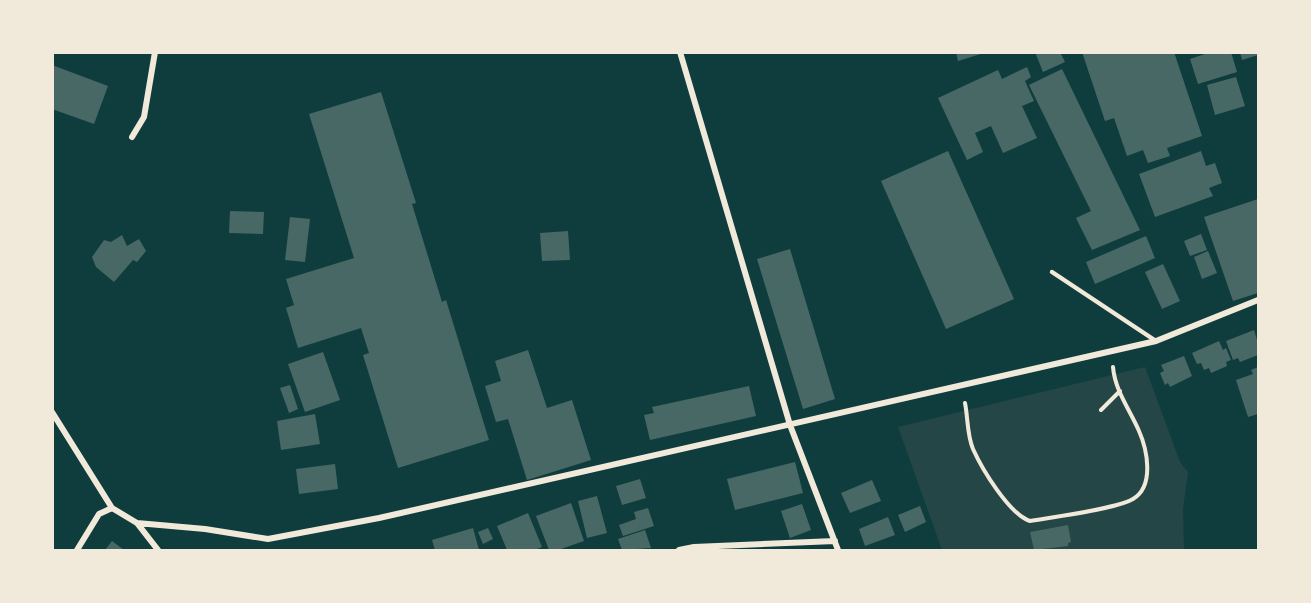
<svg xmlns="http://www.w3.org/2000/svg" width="1311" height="603" font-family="'Varela Round',sans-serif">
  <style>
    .green { fill: #244646 }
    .building { fill: #486865 }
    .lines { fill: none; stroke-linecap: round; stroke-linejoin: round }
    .path { stroke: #f1e9da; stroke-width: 4 }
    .service { stroke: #f1e9da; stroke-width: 4.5 }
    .minor { stroke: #f1e9da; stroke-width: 6 }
  </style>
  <rect width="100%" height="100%" fill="#0f3d3e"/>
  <!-- green -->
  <path class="green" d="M1145,367l35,95 8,10 -5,37 1,41h-242l-44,-123z"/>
  <!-- building -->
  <path class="building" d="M956,52h28v1l-26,8z
    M1035,52h25l5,10 -22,10z
    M1082,52h92l28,84 -35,12 3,8 -22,7 -5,-13 -16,6 -13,-38 -9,3z
    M1211,52h20l6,20 -39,12 -8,-25z
    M1240,52h18v3l-16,5z
    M52,65l56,21 -14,38 -42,-15z
    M1027,67l4,10 -6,4 9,20 -12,5 15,32 -34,15 -12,-27 -16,7 8,19 -16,8 -29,-62 60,-28 4,9z
    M1062,69l78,161 -48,20 -16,-32 15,-7 -62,-126z
    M1236,77l9,29 -30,9 -8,-30z
    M381,92l35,111 -4,1 30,98 4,-2 43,140 -91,28 -35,-113 6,-2 -8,-25 -63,20 -12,-40 8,-3 -8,-26 68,-21 -45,-144z
    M948,151l66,148 -68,30 -65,-148z
    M1201,151l5,15 9,-3 7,20 -13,5 4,8 -58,21 -16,-43z
    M1258,199v94l-25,8 -29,-84z
    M230,211l34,1 -1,22 -34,-1z
    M290,217l20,2 -5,43 -20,-2z
    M568,231l2,29 -28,1 -2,-28z
    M1201,234l6,16 -17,6 -6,-15z
    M122,235l5,11 12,-7 7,12 -9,11 -4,-2 -19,22 -18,-15 -4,-10 12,-17 7,2z
    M1146,236l9,22 -60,26 -9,-22z
    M790,249l45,150 -32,10 -46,-150z
    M1208,251l9,22 -15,6 -8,-22z
    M1163,264l17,37 -18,8 -17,-37z
    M1254,330l4,13v12l-18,7 -2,-4 -5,2 -7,-19z
    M1219,341l4,9 3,-2 5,12 -5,2 1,4 -16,7 -2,-5 -5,2 -3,-7 -4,1 -5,-11z
    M528,350l19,58 25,-8 19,60 -64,20 -19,-61 -12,3 -11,-36 16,-5 -6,-20z
    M323,352l17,48 -35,12 -17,-48z
    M1184,356l8,20 -22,11 -2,-4 -3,2 -5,-12 4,-2 -3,-6z
    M1258,367v47l-10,3 -12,-37 17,-6 -2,-4z
    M290,385l8,24 -9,4 -9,-25z
    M749,386l7,30 -106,24 -6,-25 10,-2 -2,-6z
    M315,414l5,30 -39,6 -4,-29z
    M795,462l8,31 -68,17 -8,-31z
    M335,464l3,25 -39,5 -3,-25z
    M640,479l6,19 -24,7 -6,-19z
    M872,480l9,21 -31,12 -9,-20z
    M597,496l10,37 -20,5 -9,-37z
    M571,503l13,38 -26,9h-9l-13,-34z
    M802,504l9,26 -21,8 -9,-27z
    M920,506l6,16 -21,10 -7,-17z
    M648,508l6,18 -31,10 -4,-11 17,-6 -2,-7z
    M528,513l14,34 -7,3h-28l-10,-24z
    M888,517l7,18 -30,11 -6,-17z
    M1068,525l3,17 -3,1v3l-34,4 -4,-18z
    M473,528l6,22h-44l-3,-10z
    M488,528l5,11 -10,5 -5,-12z
    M645,530l6,18 -29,2 -4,-11z
    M112,541l12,9h-19z"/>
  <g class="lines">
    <!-- path -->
    <path class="path" d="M965,403c3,15 2,32 8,46 9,20 36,65 57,72 23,-4 86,-12 103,-22 22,-13 14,-50 6,-68 -9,-21 -24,-40 -26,-64
      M1101,410l19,-19"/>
    <!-- service -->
    <path class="service" d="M1052,272l104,69"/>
    <!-- minor -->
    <path class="minor" d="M680,52l110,373 48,125
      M132,137l12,-20 11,-65
      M52,412l60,96 25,15 21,27
      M137,523l68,6 63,10 111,-21 777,-177 102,-41
      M77,550l22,-36 13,-6
      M679,550l15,-3 141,-6"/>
  </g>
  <!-- border -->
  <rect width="1311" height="603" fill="none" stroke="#f1e9da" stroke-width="108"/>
</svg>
